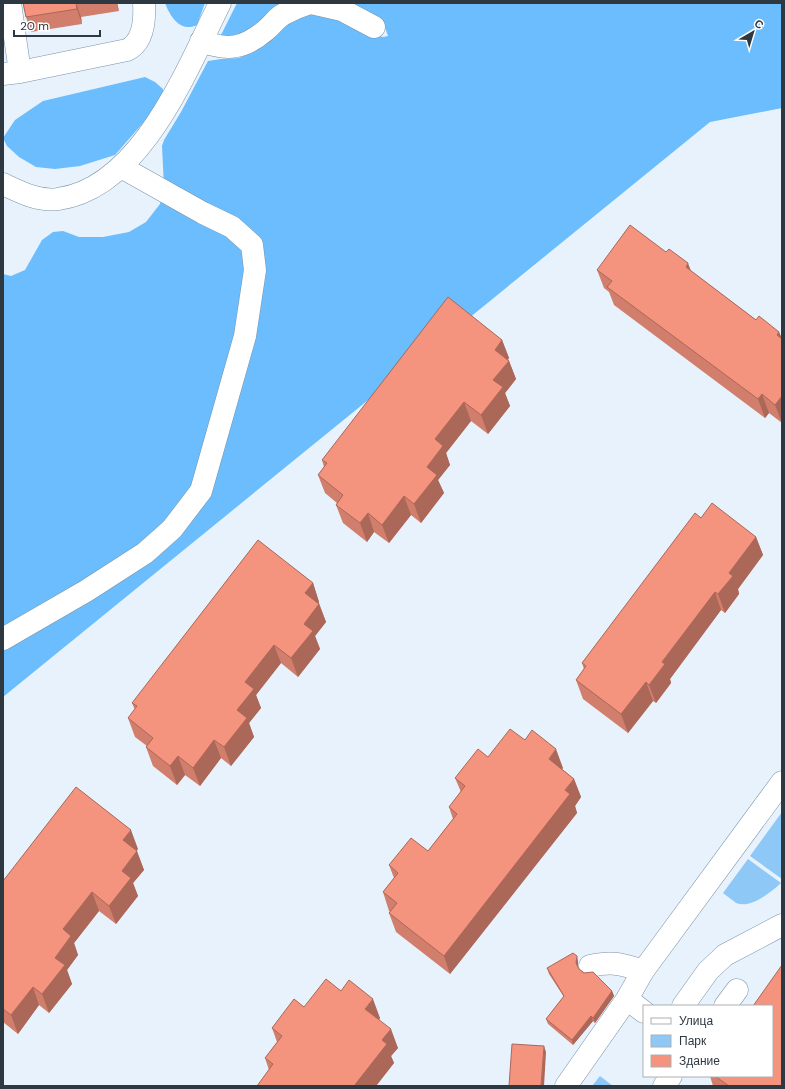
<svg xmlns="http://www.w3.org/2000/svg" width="785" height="1089" font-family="'DM Sans',sans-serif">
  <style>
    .green { fill: #8ec8f7 }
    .forest { fill: #6bbdfd }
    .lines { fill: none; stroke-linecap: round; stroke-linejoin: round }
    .minor-casing { stroke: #7994aa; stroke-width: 23 }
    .minor { stroke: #fff; stroke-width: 22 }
    .wall { fill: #d27e6c }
    .shaded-wall { fill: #ab6758 }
    .building { fill: #f4937e; stroke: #ab6758 }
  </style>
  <rect width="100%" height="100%" fill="#e7f2fc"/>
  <!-- green -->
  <path class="green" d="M782,812v67l-32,-23z
    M748,859l33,24c-10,9 -30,26 -45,20 -4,-3 -9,-7 -13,-10z
    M600,1076l13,10h-21z"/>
  <!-- forest -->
  <path class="forest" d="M165,3h40l-8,22c-17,8 -27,-9 -32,-22z
    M237,3h49l-19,16 -34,20 -10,-2 -2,-2z
    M340,3h442v105l-72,14 -707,575v-423l8,2 14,-6 17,-30 11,-8 10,-1 16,6h24l26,-5 17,-10 14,-18 4,-17 -2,-41 2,-6 17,-28 27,-51 13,-2 18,-1 15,-7 36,-31 30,-9 54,24 9,2 5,-1 -4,-11z
    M145,77l10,5 8,7v11l-48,55 -35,11 -25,3 -19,-2 -17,-10 -12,-11 -4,-8 12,-18 28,-19z"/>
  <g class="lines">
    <defs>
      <path id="minor" d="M10,3l10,69
        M311,3l31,7 32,17
        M201,41c26,10 43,8 65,-11 6,-5 10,-11 16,-15 9,-5 18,-9 28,-12
        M3,74l17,-2 107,-22c17,-8 18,-30 17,-47
        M3,184c17,8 36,18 55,15 83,-11 129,-130 162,-196
        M3,639l83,-48 59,-38 27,-24 29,-38 44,-155 10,-66 -3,-25 -20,-18 -29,-14 -82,-46
        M590,966c23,-5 32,-2 53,5
        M627,999l17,13
        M683,1006l25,-35 17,-16 57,-30
        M725,1006l12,-16
        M566,1086l61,-87 16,-28 139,-189
        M664,1086l7,-10"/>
    </defs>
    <!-- minor casing -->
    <use href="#minor" class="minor-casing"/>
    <!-- minor -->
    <use href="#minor" class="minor"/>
  </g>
  <!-- wall -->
  <path class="wall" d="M23,3h94l2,8 -38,6 1,7 -51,8 -5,-15z
    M597,270l94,1 65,49 23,12 3,7v84l-13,-10 -4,5 -151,-113 -5,-13 -5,-4z
    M502,340l7,18 -1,2 1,1 7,18 -11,14 5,13 -22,28 -17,-13 -25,32 4,12 -12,15 6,13 -23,30 -10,-8 -22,28 -15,-11 -7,10 -24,-19 -7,-18 1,-2 -12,-10 -7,-18 6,-8 -2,-7z
    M701,518l55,19 7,18 -25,34 1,5 -14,19 -4,-3 -51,69 1,4 -15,20 -3,-2 -25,32 -45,-34 -7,-19 8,-11 -2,-6z
    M313,583l6,19v1l7,19 -11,14 5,13 -22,28 -17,-14 -25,32 5,13 -12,15 5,14 -23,29 -10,-8 -21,28 -15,-11 -8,10 -24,-19 -7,-19 1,-1 -12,-9 -7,-19 7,-8 -3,-7z
    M525,740l38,28 -1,1 12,10 7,18 -6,9 2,7 -127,161 -54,-42 -7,-19 1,-2h-1l-6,-19 11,-14 -5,-13 39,-14 25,-32 -4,-12 12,-15 -6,-14 33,-21z
    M138,849l-2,1 8,20 -11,13 5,13 -22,28 -17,-13 -25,32 4,12 -11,15 5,14 -23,29 -10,-8 -21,29 -15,-12v-141z
    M578,961v6l1,2 33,22 2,5 -19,27 -2,-2 -20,24 -25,-21 -2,-5 18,-22 -15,-23 -2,-6z
    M341,991l39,27 -1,2 19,28 -7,8 3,7 -18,23h-119l12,-16 -4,-12 12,-16 -5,-14 32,-21z
    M710,1076h62l10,10h-69z"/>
  <!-- shaded-wall -->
  <path class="shaded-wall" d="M76,3l5,14 1,7 -5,-15z
    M116,3h1l2,8z
    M688,263l7,19 -9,-15z
    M779,332l3,7 -5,-4z
    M502,340l7,18 -8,10 -6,-18z
    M509,361l7,18 -11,14 5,13 -22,28 -7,-19 12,-35z
    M762,394l7,19 -4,5 -7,-19z
    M782,396v27l-7,-18z
    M464,402l7,19 -25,32 4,12 -12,15 6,13 -23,30 -7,-19 13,-37 8,-28z
    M404,496l7,19 -22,28 -7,-18z
    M368,513l6,19 -7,10 -7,-19z
    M756,537l7,18 -25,34 1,5 -14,19 -7,-19 11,-21z
    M313,583l6,19 -7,10 -7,-19z
    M715,592l6,18 -51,69 1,4 -15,20 -7,-18 13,-23z
    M319,604l7,18 -11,14 5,13 -22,28 -7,-19 13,-34z
    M274,645l7,18 -25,32 5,13 -12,15 5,14 -23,29 -7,-19 13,-37 8,-28z
    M646,682l7,19 -25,32 -7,-19z
    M214,740l7,18 -21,28 -7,-18z
    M556,749l7,19 -7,9 -7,-18z
    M178,756l7,19 -8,10 -7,-19z
    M574,779l7,18 -6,9 2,7 -127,161 -6,-18z
    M131,830l7,19 -8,10 -7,-19z
    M137,851l7,19 -11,13 5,13 -22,28 -7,-18 13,-35z
    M92,892l7,19 -25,32 4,12 -11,15 5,14 -23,29 -7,-19 13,-36 8,-29z
    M577,956l1,5v7l-2,-5z
    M33,987l6,18 -21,29 -7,-19z
    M612,991l2,5 -19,27 -2,-5z
    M373,999l7,19 -8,10 -7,-19z
    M591,1016l2,5 -20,24 -1,-5z
    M391,1029l7,19 -7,8 3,7 -18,23h-22l28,-46z
    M544,1046l2,6 -2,34h-3z"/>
  <!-- building -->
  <path class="building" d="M23,3h53l1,6 -51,8z
    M630,225l36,27 3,-3 19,14 -2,4 70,53 3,-4 20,16 -2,3 5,4v57l-7,9 -13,-11 -4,5 -151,-112 5,-6 -15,-11z
    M448,297l54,43 -7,10 14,11 -16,19 10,7 -22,28 -17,-13 -29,37 8,7 -16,21 10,8 -23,29 -10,-8 -22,29 -14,-12 -8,10 -24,-18 7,-10 -25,-20 9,-12 -5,-3z
    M712,503l44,34 -27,36 4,3 -15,18 -3,-2 -53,70 3,2 -16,21 -3,-3 -25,32 -45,-34 10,-14 -4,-3 113,-150 6,5z
    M258,540l55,43 -8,10 14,11 -15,20 9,7 -22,27 -17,-13 -29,37 9,7 -17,21 10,8 -23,29 -10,-7 -21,28 -15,-12 -8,10 -24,-19 7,-9 -25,-20 9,-12 -5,-3z
    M510,729l15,11 7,-10 24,19 -7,10 25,20 -9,11 5,4 -126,162 -55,-43 8,-10 -14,-11 15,-19 -9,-8 22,-27 17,13 29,-37 -8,-7 16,-21 -10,-8 23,-29 10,8z
    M76,787l55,43 -8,10 14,11 -15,20 9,7 -22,28 -17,-14 -29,37 8,7 -16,22 10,7 -23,29 -9,-7 -22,28 -8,-6v-128z
    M573,953l4,3 -1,7 3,6 5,4 9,-1 19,19 -19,27 -2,-2 -19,24 -26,-21 18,-23 -17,-28z
    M782,965v121h-53l-14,-10h57v-70h-19z
    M326,979l15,12 8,-11 24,19 -8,10 26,20 -9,11 5,4 -33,42h-97l16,-22 -8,-6 17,-22 -10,-8 22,-29 10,8z
    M512,1044l32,2 -3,40h-32z"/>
  <!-- border -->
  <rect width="785" height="1089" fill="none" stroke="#2d3841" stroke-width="8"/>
  <!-- legend -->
  <rect x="643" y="1005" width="130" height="72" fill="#ffffff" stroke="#abafb3"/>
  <rect x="651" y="1018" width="20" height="6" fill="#ffffff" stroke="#abafb3"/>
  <text x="679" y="1025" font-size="12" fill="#2d3841">Улица</text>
  <rect x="651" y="1035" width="20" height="12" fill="#8ec8f7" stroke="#abafb3"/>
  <text x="679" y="1045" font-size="12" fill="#2d3841">Парк</text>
  <rect x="651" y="1055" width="20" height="12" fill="#f4937e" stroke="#abafb3"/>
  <text x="679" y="1065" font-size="12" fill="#2d3841">Здание</text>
  <!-- north arrow -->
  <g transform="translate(753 32) rotate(38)" stroke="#ffffff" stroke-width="3" paint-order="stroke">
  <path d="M0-3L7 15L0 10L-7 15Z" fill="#2d3841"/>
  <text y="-6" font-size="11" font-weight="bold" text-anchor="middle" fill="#2d3841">С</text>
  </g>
  <!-- scale -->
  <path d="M14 30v6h86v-6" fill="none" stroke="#2d3841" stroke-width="2"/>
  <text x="20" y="30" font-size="12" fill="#2d3841" stroke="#ffffff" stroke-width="3" paint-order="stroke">20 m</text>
</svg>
